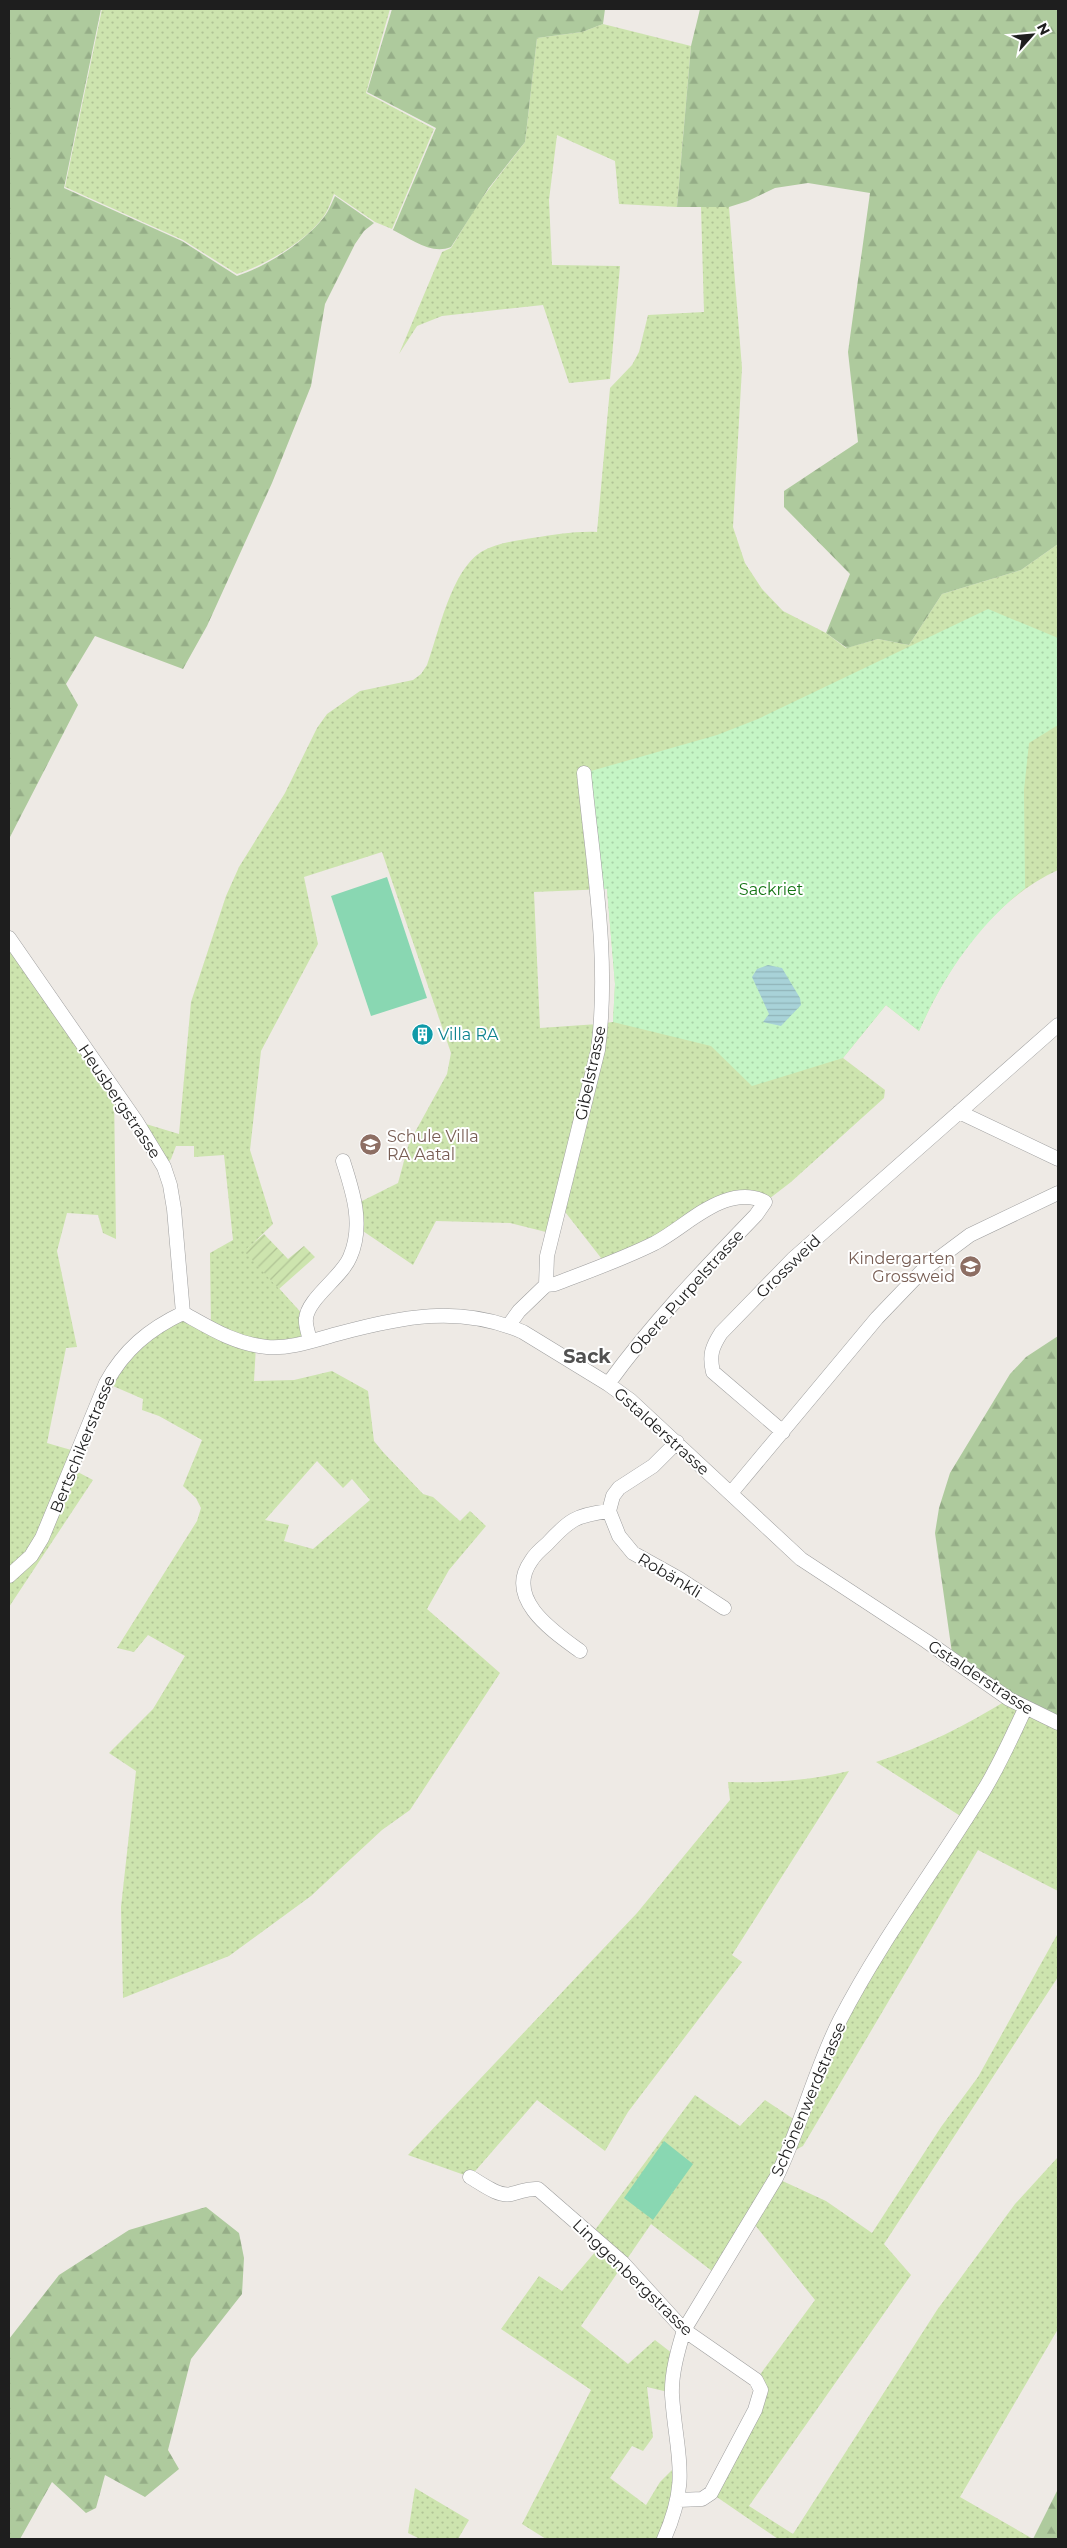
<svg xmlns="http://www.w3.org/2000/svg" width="1067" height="2548" font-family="Montserrat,sans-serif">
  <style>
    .grass { fill: url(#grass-dots); fill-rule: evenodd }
    .forest { fill: url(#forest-firs) }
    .park { fill: url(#park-dots) }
    .garden { fill: url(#garden-furrows) }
    .pitch { fill: #89d7b2 }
    .water { fill: url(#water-rules) }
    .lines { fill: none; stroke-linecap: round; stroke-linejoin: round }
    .minor-casing { stroke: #9f9f9f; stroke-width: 15 }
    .minor { stroke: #fff; stroke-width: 14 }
    .labels { text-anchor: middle; stroke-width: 4; stroke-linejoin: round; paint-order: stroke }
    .park-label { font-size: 16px; fill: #147414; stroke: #fff }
    .culture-label { font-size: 16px; fill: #0d838f; stroke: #fff; text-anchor: start }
    .street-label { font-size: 16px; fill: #1e1e1e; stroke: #fff }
    .education-label { font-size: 16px; fill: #785e54; stroke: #fff; text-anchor: start }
    .quarter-label { font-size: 19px; font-weight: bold; fill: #515151; stroke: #fff }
  </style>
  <defs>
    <pattern id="grass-dots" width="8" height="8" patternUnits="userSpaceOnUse" patternTransform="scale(1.25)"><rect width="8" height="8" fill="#cde4ae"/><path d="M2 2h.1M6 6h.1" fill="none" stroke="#b0c395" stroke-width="1.8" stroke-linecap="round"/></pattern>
    <pattern id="forest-firs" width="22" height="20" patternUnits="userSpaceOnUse" patternTransform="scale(1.25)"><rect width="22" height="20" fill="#aeca9d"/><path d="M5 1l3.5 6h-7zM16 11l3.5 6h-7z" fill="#95ad87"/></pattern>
    <pattern id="park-dots" width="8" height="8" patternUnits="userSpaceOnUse" patternTransform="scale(1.25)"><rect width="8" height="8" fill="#c5f5c5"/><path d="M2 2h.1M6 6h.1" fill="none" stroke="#a9d2a9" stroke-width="1.8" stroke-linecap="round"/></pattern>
    <pattern id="garden-furrows" width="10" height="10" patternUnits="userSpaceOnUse" patternTransform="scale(1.25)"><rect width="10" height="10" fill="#cde4ae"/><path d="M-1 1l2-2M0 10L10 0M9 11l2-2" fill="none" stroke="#b0c395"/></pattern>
    <pattern id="water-rules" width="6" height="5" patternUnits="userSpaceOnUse" patternTransform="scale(1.25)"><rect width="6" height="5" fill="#a8d2d8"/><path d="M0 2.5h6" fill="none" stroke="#90b4b9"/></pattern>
  </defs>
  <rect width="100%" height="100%" fill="#eeeae5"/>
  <!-- grass -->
  <path class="grass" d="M102,9h288l-24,84 68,36 -42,100 -17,-7 -41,-28c-3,7 -5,15 -10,22 -17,25 -59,49 -87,58l-54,-34 -118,-53z
    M603,24l88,22 -14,161 -58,-3 -4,-43 -58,-26 -8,65 3,65 68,1 -10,113 -41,4 -26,-78 -101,11 -25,10 -18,28 43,-102 9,-4 28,-46 46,-60 12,-104 45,-6z
    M701,207h28l13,161 -9,159 12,36 17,26 21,22 43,22 20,15 32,-9 31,6 33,-51 79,-24 37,-26v326c-67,31 -110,96 -139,161l-33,-26 -43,53 42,32 -1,8 -93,84 -26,20 -16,-6 -144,67 -43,-55 43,-185 8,-1 2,-38 -8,-95 -73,3 6,136 58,-4 -48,209 -40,-10 -74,-2 -23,44 -56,-38 -1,-23 42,-21 11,-40 38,-69 4,-21 -69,-201 -78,25 14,67 -57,107 -11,99 23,74 -28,27 61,67 4,23 -54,5 -2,35 40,-1 38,-9 36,20 6,50 9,11 40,42 10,3 27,24 10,-10 16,15 -37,44 -22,39 73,64 -90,137 -28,20 -71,66 -82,60 -106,42 -2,-91 15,-136 -27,-18 44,-44 32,-53 -37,-21 -14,17 -17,-4 80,-127 4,-13 -5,-10 -13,-12 19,-46 -43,-24 -17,-6 1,-11 -37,-16 8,-16 69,-54 28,15 -1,-75 23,-13 -9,-85 -30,2v-11h-18l-5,13 -7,8 -28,-46 43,13 12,-132 35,-106 13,-29 46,-74 32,-65 10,-14 33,-23 53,-11 8,-6 6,-9c12,-33 24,-94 54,-113 15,-9 34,-11 51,-14 22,-3 43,-7 65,-6l13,-144 22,-23 7,-13 9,-37 56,-3zM317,1461l26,27 9,-9 18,21 -57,49 -29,-8 5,-16 -24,-5z
    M9,938l105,151 2,150 -13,-6 -5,-18 -31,-2 -10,38 20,96 -11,1 -19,95 31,9 -6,17 21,11 -84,127z
    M1009,1699l49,24v168l-80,-41 -175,296 -15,8 -12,24 50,23 46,32 69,-106 37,-50 80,-144v44l-174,267 27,31 -162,231 44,28 144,-224 78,-106 43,-47v172l-98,168 73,42h-255l-67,-46 44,-83 1,-30 59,-80 -64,-80 -34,55 -66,-51 -70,102 47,38 27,-24 22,17 -5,36 -25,-6 6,50 -10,14 -11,-5 -22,32 36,27 14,-23 21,-21 -17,78h-118l-24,-15 69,-134 -90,-61 38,-53 23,15 40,-47 -10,-10 103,-139 45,31 25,-26 33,22 20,-57 147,-246 -89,-57c48,-15 90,-37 133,-63z
    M849,1771l-117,184 10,7 -114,150 -23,39 -68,-51 -67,77 -62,-22 229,-242 93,-113 -2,-18c42,1 80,-1 121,-11z
    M415,2488l54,32 -11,19h-38l-12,-6z"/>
  <!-- forest -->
  <path class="forest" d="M9,9h92l-37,179 118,53 55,35c30,-10 68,-34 87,-59 5,-6 8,-15 11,-21l39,27 -10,8 -9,13 -30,60 -14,82 -39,97 -65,143 -24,43 -88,-33 -29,48 12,21 -69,134z
    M392,9h213l-2,15 -21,8 -45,6 -12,104 -37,47 -37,58c-20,8 -40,-8 -58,-17l43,-102 -69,-36z
    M700,9h358v535l-37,26 -79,24 -33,51 -31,-6 -31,9 -21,-15 24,-59 -66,-67v-16l74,-49 -10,-90 22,-159 -62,-10 -33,5 -27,13 -19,6h-52l14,-161z
    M1058,1336v387l-105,-63 -18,-127 4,-25 11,-35 60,-99 16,-17z
    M206,2207l33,26 5,25 -2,36 -51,65 -23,91 11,19 -34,28 -40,-22 -9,33 -10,5 -34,-31 -32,57h-11v-200l50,-64 70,-45z
    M1058,2489v50h-25z"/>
  <!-- park -->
  <path class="park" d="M988,609l70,29v87l-29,18 -5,47 1,98c-48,39 -81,87 -106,143l-33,-26 -43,53 -91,28 -41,-40 -98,-24 2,-38 -8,-95 -11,1 -12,-117 133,-38 41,-16z"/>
  <!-- garden -->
  <path class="garden" d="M264,1234l24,25 16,-13 11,11 -36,32 -35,-38z"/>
  <!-- pitch -->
  <path class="pitch" d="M387,877l40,121 -56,18 -40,-120z
    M664,2141l29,23 -40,56 -29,-22z"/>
  <!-- water -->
  <path class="water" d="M768,965l14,3 18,30 1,7 -20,21 -18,-4 6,-8 -17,-37 5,-8z"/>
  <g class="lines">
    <defs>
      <path id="minor" d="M9,938l127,183 28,46 6,18 4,24 9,104
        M959,1112l99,47
        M546,1285l9,-1c34,-13 68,-25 100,-41 24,-13 44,-33 69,-42 14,-5 28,-6 41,1l-9,13c-52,54 -104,108 -148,169
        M183,1313c27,15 52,31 84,34 23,2 48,-7 70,-13 64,-17 122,-30 186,-2l85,52 22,16 171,159 125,82 83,58 49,24
        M509,1325l10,-14 27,-26 1,-29 51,-206c12,-92 -5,-185 -14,-277
        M310,1341c-1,-6 -5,-16 -4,-22 1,-20 36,-42 44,-62 14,-32 3,-65 -7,-96
        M783,1432l-70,-60c-4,-17 -1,-25 8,-39l73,-75 264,-233
        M677,1442l-24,24 -34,22 -6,8 -4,15 10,25 14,17 45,25 46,30
        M731,1493l146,-175 46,-48 47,-35 88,-42
        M9,1576l22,-20 11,-18 64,-155c18,-33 43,-54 77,-70
        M580,1651c-26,-19 -76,-52 -49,-90 4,-7 10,-12 16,-17 22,-24 29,-29 62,-33
        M470,2177c11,6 28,20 41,17 12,-2 14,-6 27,-5l85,74 61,67 72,50 5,10 -6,20 -44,83 -9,6 -23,1
        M664,2539c27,-62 12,-83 8,-144 -1,-21 6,-45 12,-65l92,-152c25,-51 38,-107 64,-158 41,-80 97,-153 144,-230 16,-26 28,-54 41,-81"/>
    </defs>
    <!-- minor casing -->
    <use href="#minor" class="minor-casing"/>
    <!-- minor -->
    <use href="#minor" class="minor"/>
  </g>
  <!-- icons -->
  <defs>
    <symbol id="building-disc" viewBox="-11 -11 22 22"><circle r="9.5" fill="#0f9aa8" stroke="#fff"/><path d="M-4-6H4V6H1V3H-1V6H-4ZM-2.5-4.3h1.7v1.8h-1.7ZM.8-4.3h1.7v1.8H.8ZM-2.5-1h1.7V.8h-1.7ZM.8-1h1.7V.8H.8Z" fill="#fff"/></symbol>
    <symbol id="school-disc" viewBox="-11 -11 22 22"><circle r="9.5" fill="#8d6e63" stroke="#fff"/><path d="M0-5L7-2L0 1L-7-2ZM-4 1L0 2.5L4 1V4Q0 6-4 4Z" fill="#fff"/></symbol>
  </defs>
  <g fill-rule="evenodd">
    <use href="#building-disc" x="410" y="1022" width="25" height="25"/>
    <use href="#school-disc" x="358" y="1132" width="25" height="25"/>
    <use href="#school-disc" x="958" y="1254" width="25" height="25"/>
  </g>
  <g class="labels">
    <!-- park labels -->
    <g class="park-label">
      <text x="771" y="895">Sackriet</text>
    </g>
    <!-- culture labels -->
    <g class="culture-label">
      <text x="438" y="1040">Villa RA</text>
    </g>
    <!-- street labels -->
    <g class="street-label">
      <text transform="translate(590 1073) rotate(-78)" y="6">Gibelstrasse</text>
      <text transform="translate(120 1101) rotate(56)" y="6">Heusbergstrasse</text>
      <text transform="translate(788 1266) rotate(-44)" y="6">Grossweid</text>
      <text transform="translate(686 1292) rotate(-48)" y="6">Obere Purpelstrasse</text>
      <text transform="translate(662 1431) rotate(42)" y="6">Gstalderstrasse</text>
      <text transform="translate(82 1444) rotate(-68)" y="6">Bertschikerstrasse</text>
      <text transform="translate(670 1575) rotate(31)" y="6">Robänkli</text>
      <text transform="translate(981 1677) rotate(33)" y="6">Gstalderstrasse</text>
      <text transform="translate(808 2099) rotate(-67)" y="6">Schönenwerdstrasse</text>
      <text transform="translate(633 2277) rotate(44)" y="6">Linggenbergstrasse</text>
    </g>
    <!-- education labels -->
    <g class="education-label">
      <text x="387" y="1142">Schule Villa<tspan x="387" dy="18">RA Aatal</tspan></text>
      <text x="955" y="1264" text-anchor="end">Kindergarten<tspan x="955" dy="18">Grossweid</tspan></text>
    </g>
    <!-- quarter labels -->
    <g class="quarter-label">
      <text x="587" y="1363">Sack</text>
    </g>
  </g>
  <!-- border -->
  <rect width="1067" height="2548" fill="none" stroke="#1e1e1e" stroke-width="20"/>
  <!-- north arrow -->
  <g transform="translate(1032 35) rotate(63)" stroke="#ffffff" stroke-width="4" paint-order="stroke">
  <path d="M0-4L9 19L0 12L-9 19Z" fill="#1e1e1e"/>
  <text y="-8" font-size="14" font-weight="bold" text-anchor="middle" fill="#1e1e1e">N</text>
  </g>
</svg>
